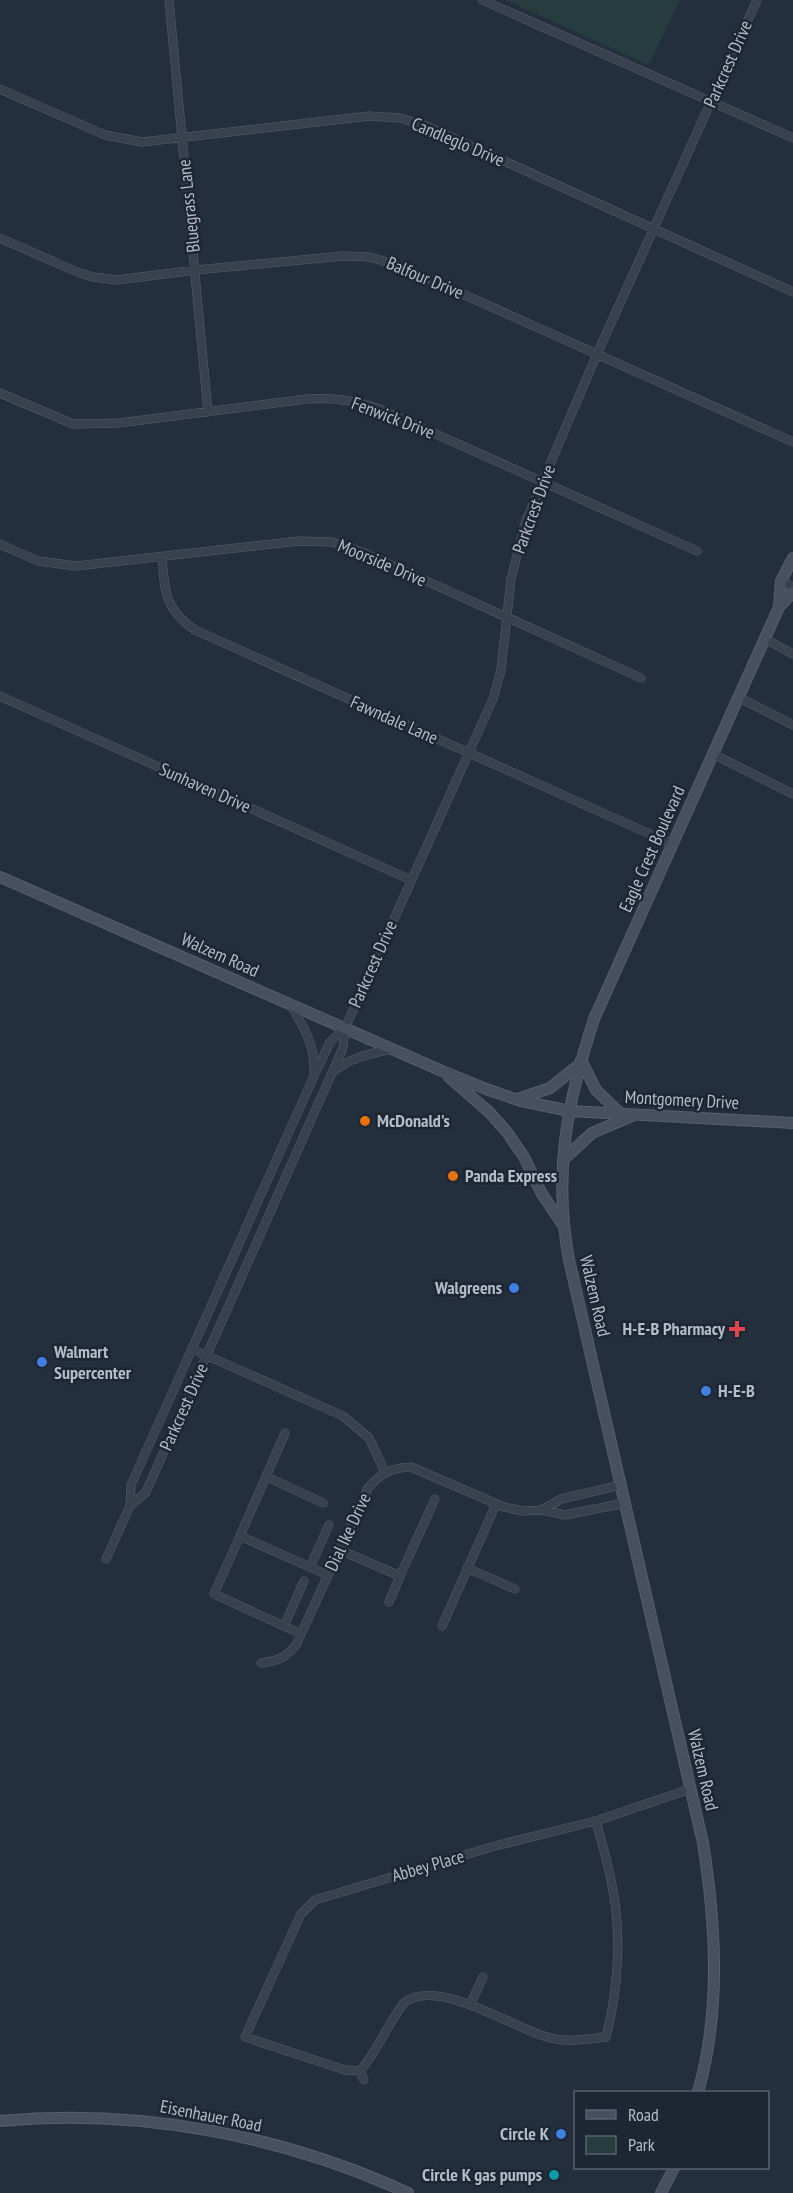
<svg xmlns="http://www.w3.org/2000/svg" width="793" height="2193" font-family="'PT Sans Narrow',sans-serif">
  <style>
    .green { fill: #263c3f }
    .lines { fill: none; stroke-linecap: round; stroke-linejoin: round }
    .minor-casing { stroke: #565f6c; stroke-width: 9 }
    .secondary-casing { stroke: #565f6c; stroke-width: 12 }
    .minor { stroke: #38414e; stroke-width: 8 }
    .secondary { stroke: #465061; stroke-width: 10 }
    .food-dot { fill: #e8710a; stroke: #1d2633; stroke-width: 2 }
    .shop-dot { fill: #3f7fe0; stroke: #1d2633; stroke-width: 2 }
    .health-dot { fill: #e0444e; stroke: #1d2633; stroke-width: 2 }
    .culture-dot { fill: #0f9aa8; stroke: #1d2633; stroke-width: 2 }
    .labels { text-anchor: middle; stroke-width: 5; stroke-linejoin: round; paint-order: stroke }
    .street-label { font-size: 18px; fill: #b4bcc9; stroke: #1d2633 }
    .poi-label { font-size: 18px; font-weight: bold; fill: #b4bcc9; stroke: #1d2633; text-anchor: start }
  </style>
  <rect width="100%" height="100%" fill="#242f3e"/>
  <!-- green -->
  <path class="green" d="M505,0h175l-31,65z"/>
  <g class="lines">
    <defs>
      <path id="minor" d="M169,0l39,412
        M482,0l311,138
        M0,89l105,46 37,7 227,-26 31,2 29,9 364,165
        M0,238l77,34 16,5 24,3 79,-10 147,-14 27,1 30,9 393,176
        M0,393l73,31 46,-1 188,-24c27,-2 50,1 75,11l315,141
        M0,544l38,17 38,5 223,-25 33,1 35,12 274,124
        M162,557c3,34 2,52 33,73l477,214
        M781,581l12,6
        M765,639l28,15
        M0,696l411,184
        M738,697l55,28
        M713,754l80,40
        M291,1005c13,24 24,39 23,67
        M334,1071c17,-14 36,-17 58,-22
        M192,1349l151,67 26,22 16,34
        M285,1433l-45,103 88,39
        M267,1477l56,26
        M130,1506l16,-14 197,-444 2,-20 148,-329 8,-29 10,-91 14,-56 72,-169 160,-354
        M542,1510l19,-11 60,-14
        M240,1536l-26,58 87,40
        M340,1550l60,26 35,-77
        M106,1559l24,-53 1,-21 183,-409 16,-34 15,-14
        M310,1567l19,-42
        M467,1568l48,21
        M389,1602l11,-26
        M284,1626l20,-45
        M442,1626l54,-122
        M261,1663c16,-2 25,-5 35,-18l72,-157c13,-15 23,-20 43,-21l93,40 19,4 19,-1 23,5 60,-12
        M470,2005l13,-28
        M360,2071l-15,-1 -100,-33 56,-123 14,-14 180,-54 104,-26 91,-31
        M360,2071c15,-17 24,-39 37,-58 2,-3 5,-9 8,-11 34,-24 106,25 142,35 18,6 40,2 59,0 13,-50 16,-107 5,-157 -4,-20 -10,-40 -15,-59
        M360,2071l4,9"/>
      <path id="secondary" d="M779,607l2,-26 12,-23
        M0,877l442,194 44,18 35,12 49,10 223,12
        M581,1060l15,30 25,24
        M449,1077l40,35 18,20 17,25 18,37 21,31
        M518,1099l32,-11 30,-24
        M563,1160l29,-27 40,-17
        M698,2092c23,-80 18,-167 5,-249l-134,-583c-16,-87 -2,-158 25,-241l185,-412 14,-15
        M0,2121c139,-13 282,14 408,72
        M661,2193l13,-25"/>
    </defs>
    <!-- minor casing -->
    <use href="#minor" class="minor-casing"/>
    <!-- secondary casing -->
    <use href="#secondary" class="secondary-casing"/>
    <!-- minor -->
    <use href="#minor" class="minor"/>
    <!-- secondary -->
    <use href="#secondary" class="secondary"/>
  </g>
  <!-- markers -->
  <g class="food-dot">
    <circle cx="365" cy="1121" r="6"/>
    <circle cx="453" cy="1176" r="6"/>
  </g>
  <g class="shop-dot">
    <circle cx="514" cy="1288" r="6"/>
    <circle cx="42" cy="1362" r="6"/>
    <circle cx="706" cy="1391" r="6"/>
    <circle cx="561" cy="2134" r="6"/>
  </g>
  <path class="health-dot" d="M734 1320h6v6h6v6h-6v6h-6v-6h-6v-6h6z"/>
  <circle class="culture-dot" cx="554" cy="2175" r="6"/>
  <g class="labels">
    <!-- street labels -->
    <g class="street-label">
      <text transform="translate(728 64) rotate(-66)" y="6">Parkcrest Drive</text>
      <text transform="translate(458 142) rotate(23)" y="6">Candleglo Drive</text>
      <text transform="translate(189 206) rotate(-96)" y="6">Bluegrass Lane</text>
      <text transform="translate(425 278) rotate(23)" y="6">Balfour Drive</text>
      <text transform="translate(393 418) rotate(21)" y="6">Fenwick Drive</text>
      <text transform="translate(534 509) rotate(-70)" y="6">Parkcrest Drive</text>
      <text transform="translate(382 563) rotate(23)" y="6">Moorside Drive</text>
      <text transform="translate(394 720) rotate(24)" y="6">Fawndale Lane</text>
      <text transform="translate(205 788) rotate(24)" y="6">Sunhaven Drive</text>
      <text transform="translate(652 849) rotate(-66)" y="6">Eagle Crest Boulevard</text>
      <text transform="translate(220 955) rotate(24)" y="6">Walzem Road</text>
      <text transform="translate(373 964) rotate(-66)" y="6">Parkcrest Drive</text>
      <text transform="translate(682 1100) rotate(3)" y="6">Montgomery Drive</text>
      <text transform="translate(595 1296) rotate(77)" y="6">Walzem Road</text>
      <text transform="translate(184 1407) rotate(-66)" y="6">Parkcrest Drive</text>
      <text transform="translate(348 1532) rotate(-65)" y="6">Dial Ike Drive</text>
      <text transform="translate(703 1770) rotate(77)" y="6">Walzem Road</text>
      <text transform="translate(428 1866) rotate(-16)" y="6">Abbey Place</text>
      <text transform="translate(211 2116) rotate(11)" y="6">Eisenhauer Road</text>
    </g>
    <!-- poi labels -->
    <g class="poi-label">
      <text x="377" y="1127">McDonald's</text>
      <text x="465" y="1182">Panda Express</text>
      <text x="502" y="1294" text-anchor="end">Walgreens</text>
      <text x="725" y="1335" text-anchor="end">H-E-B Pharmacy</text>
      <text x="54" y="1358">Walmart<tspan x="54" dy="21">Supercenter</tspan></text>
      <text x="718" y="1397">H-E-B</text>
      <text x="549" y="2140" text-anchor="end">Circle K</text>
      <text x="542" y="2181" text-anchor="end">Circle K gas pumps</text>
    </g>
  </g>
  <!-- legend -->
  <rect x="574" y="2091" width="195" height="78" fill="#1d2633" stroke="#59626f" stroke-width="1.5"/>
  <rect x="586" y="2110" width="30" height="9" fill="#465061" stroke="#59626f" stroke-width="1.5"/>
  <text x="628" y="2121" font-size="18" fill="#b4bcc9">Road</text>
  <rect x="586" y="2136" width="30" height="18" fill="#263c3f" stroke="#59626f" stroke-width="1.5"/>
  <text x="628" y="2151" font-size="18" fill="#b4bcc9">Park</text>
</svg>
